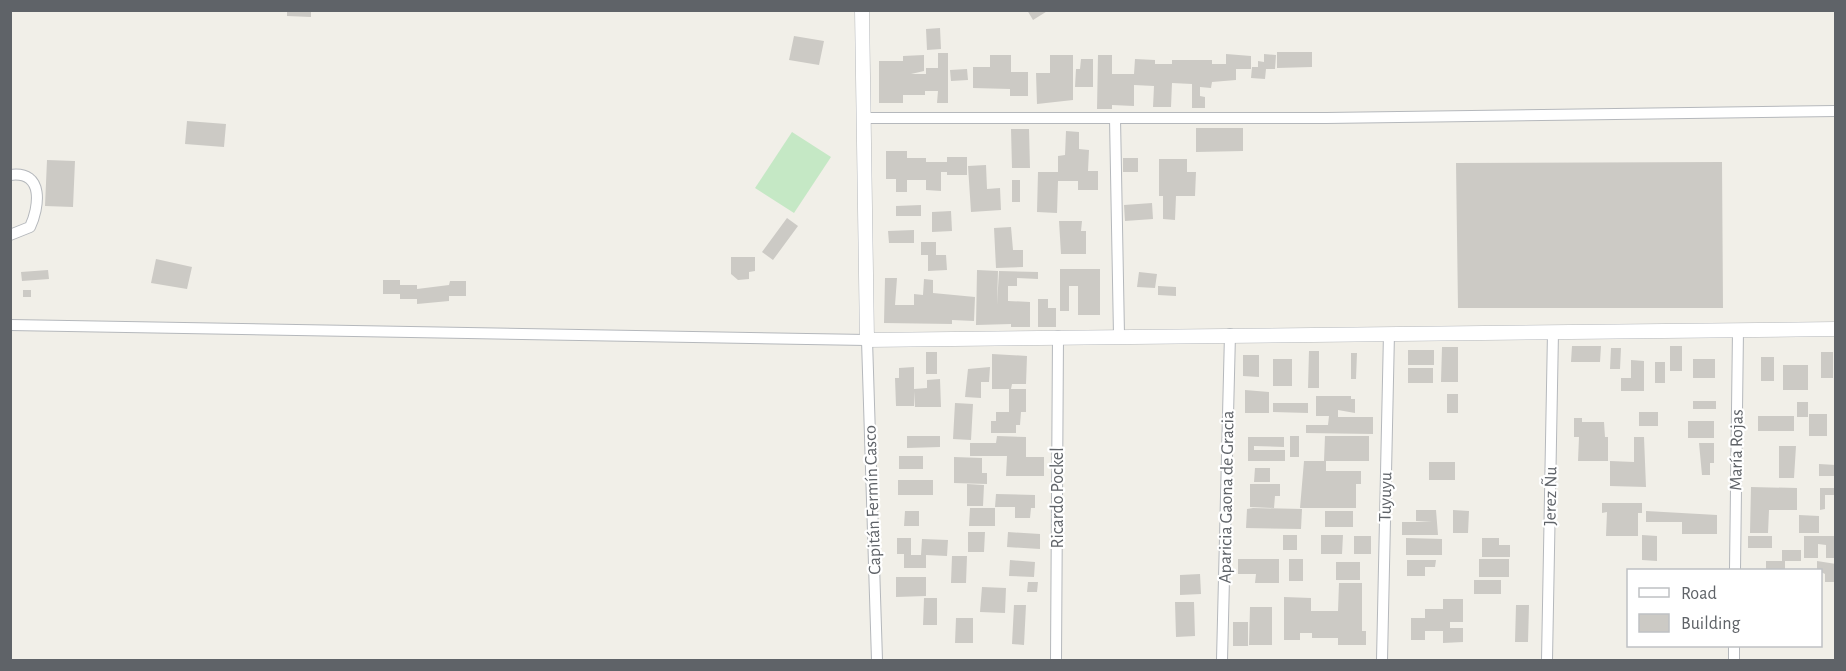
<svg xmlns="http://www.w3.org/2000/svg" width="1846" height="671" font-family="'Alegreya Sans',sans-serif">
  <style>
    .pitch { fill: #c5e8c5 }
    .building { fill: #cccac5 }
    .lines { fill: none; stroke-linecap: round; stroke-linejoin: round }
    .minor-casing { stroke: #b5b8bc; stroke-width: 12 }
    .tertiary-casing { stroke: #b5b8bc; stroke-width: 15 }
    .minor { stroke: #fff; stroke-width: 10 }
    .tertiary { stroke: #fff; stroke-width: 14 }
    .labels { text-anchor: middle; stroke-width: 4.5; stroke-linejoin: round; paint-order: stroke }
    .street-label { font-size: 18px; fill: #5f6368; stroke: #fff }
  </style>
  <rect width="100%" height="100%" fill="#f1efe8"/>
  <!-- pitch -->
  <path class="pitch" d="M792,132l39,25 -37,56 -39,-25z"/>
  <!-- building -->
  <path class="building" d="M287,10h24v7l-24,-1z
    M1027,10h22l-16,10z
    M940,28l1,21 -14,1 -1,-21z
    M794,36l30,5 -5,24 -30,-5z
    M1277,52h35v15l-35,1z
    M938,53h10v50h-11l1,-12h-13v4h-22v8h-24v-42h24v-5l21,-1v16l-13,3h15v-6h12z
    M1226,54l25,2v13h-15v11l-24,2 -1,6 -11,-1v9l5,1v11h-13v-24l-20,-1 -1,24h-18l1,-21 -20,-1v21l-22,-1v4h-15l1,-54h14v19h22l1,-15 20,1v4h17v-4h40v4h14z
    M1264,54l12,1 -1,14h-9l-1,10 -14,-1 1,-11h6v-6l6,1z
    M990,55h21v17h17v24h-18v-7l-37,-1v-21h17z
    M1050,55h23v45l-36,4 -1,-31h14z
    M1081,59h12v28h-18l1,-18h4z
    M967,69l1,11 -17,1 -1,-11z
    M187,121l39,3 -2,23 -39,-3z
    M1196,128h47v23l-47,1z
    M1011,129h18l1,39h-18z
    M1066,131l13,1v17l10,1 -1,21h10v19h-20v-9h-20l-1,32 -20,-1 1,-40h20v-16l7,-1z
    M886,151h21v7h19v4h21v-5h20v18h-20v-3h-6v19l-15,-1v-10h-19v12h-11v-13h-10z
    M1123,158h15v14h-15z
    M1159,159h28v13h9l-1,24h-19l-1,24 -12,-1v-23h-4z
    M47,160l28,1 -2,46 -28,-1z
    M1722,162l1,146h-265l-2,-145z
    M986,165l1,24 13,-1 1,22 -30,2 -3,-46z
    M1012,180h8v22h-8z
    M1152,203l1,16 -28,2 -1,-16z
    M921,205v11h-25v-10z
    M951,211l1,20 -20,1v-20z
    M787,218l11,8 -25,34 -11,-8z
    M1059,221h23l-1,10h5v23h-25z
    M1011,227l2,23h10v17l-27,1 -2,-40z
    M914,230v13h-25l-1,-12z
    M921,242h15v13h10l1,15 -19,1v-16h-7z
    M731,257h24v14l-6,1v7l-11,1 -7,-6z
    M156,259l36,8 -5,22 -36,-6z
    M1060,269h40v46h-22v-29h-9v25h-9z
    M48,270l1,9 -27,2 -1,-9z
    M977,270l21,1 -1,34 2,-34 39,1v7l-21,-1v8h-9v15l22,1v25h-19v-3l-35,1z
    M1139,272l18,2 -2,14 -18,-1z
    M885,278h12l-2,27h19v-11l9,1 1,-16 9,1v13l42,4 -1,24 -22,-1v4l-68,-1z
    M383,280h17v5h17v4l32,-4 1,-4h16v15h-17v5l-32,3v-5h-17v-5h-17z
    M1158,286l18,1v9l-18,-1z
    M23,290h8v7h-8z
    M1038,299h10v9h8v19h-18z
    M1572,346h29l-1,16h-29z
    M1670,346h12v25h-12z
    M1442,347h16v35h-17z
    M1611,348h10l-1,21h-10z
    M1408,350h26v15h-26z
    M1309,351h10v37h-11z
    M926,352h11v22h-11z
    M1821,352h12v26h-12z
    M1351,353h6l-1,26h-5z
    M992,354l35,2 -1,28h-14l-1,5h15v23h-5l-1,13h-4v8h-25v-12h5v-9h13v-23h-17z
    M1243,355h16v22l-16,-1z
    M1761,357h13v24h-13z
    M1273,359h19v27h-19z
    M1693,359h22v19h-22z
    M1631,360l13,1v30h-23v-13h10z
    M1655,362h10v21h-10z
    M1783,365h25v25h-25z
    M914,367v22l13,-1v-8l13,-1 1,28h-26l-1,-16v15h-18l-1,-28h4v-10z
    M990,367l-1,15h-8v16l-16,-1 3,-28z
    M1408,368h25v15h-25z
    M1245,390l24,2v21h-24z
    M1447,394h11v19h-11z
    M1316,396h35v3h4v14l-17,-3v7h35v17l-67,-1v-8h22l1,-9h-13z
    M1693,401h23v8h-23z
    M1797,402h11v15h-11z
    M955,403l18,1 -2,36 -18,-1z
    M1273,403h35v10l-35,-1z
    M1639,412h19v14h-19z
    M1809,414h18v22h-18z
    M1758,416h36v15h-36z
    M1574,418h8v4h22l1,15h3v24h-30l1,-24h-5z
    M1688,421h26v17h-26z
    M907,436h33v11l-33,1z
    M997,436l29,1v20h18v19h-38l1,-20h-37v-13h26z
    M1290,436h9v21h-9z
    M1325,436h44v25h-45z
    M1248,437h36v10l-30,-1v4h31v11h-37z
    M1634,437h10l2,50 -36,-1v-25l24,1z
    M1699,443h15v20h-4v12h-8z
    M1779,446h17l-2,32h-15z
    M899,456h24v13h-24z
    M954,457l28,1v15h5v11l-33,-1z
    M1304,461h22v10h35v13h-5v24h-56z
    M1429,462h26v18h-26z
    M1819,464l17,1v11h-17z
    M1255,468h15v14h-16z
    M898,480h35v15h-35z
    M967,484l17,1 -1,21h-16z
    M1250,484h30v12h-5l-1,12 -24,-1z
    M1751,487l46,1v22h-28l-1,23h-18z
    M1820,488h16v7h-11v14l-5,1z
    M996,494l39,1v13h-4l-1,10h-15v-11h-20z
    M1602,503h40v10h-4v23h-32l1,-24 -5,1z
    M970,508h25v18h-26z
    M1253,508l49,1 -1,20 -55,-1 1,-19z
    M1416,510h20l2,25h-36v-13h30l-16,-1z
    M1453,510l16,1 -1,22h-15z
    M905,511h14v15h-15z
    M1325,511h28v16h-28z
    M1646,511l71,4v19h-35v-12h-36z
    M1799,515l20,1v17h-20z
    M968,532h17l-1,20h-16z
    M1008,532l32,2v15l-33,-2z
    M1283,535h14v15h-14z
    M1321,535h22l-1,19h-21z
    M1642,535l15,1v25l-15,-1z
    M1354,536h17v18h-17z
    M1748,536h24v12h-24z
    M1804,536h32v22h-10v-13l-8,-1v14h-14z
    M897,538h14v17h10l1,-16 26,1 -1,16 -21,-1v13h-22v-14h-7z
    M1406,538l36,1v16h-36z
    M1482,538h17v7h11v12h-28z
    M1782,550h19v11h-16v9h-19v-9h16z
    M952,556h15l-1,27h-15z
    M1238,559h41v24h-24l1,-9h-18z
    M1289,559h14v22h-14z
    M1479,559h30v18h-30z
    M1010,560l25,2 -1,15 -25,-1z
    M1407,560h29l-1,7h-10v9h-18z
    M1817,561l19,3v18h-11v-8l-8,-4z
    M1336,562h24v18h-24z
    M1200,574l1,20 -21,1v-20z
    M896,577h30v19l-30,1z
    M1474,580h27v14h-27z
    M1028,582h10l-1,10h-10z
    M1339,583h23v48h4v14h-28v-7h-26v-5h-12v7h-16v-43l27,1v13h27z
    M982,587l24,1 -1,25 -25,-1z
    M924,598h13v27h-14z
    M1443,599h20v23h-13v6h13v14l-20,1v-12h-18v9h-14v-22h14v-9h18z
    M1175,602h19l1,34 -19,1z
    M1014,605h12l-2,40 -12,-1z
    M1516,605h13l-1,37h-13z
    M1250,607h22v38h-23z
    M956,618h17v25h-18z
    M1233,622h15v24h-15z"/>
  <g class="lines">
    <defs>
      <path id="minor" d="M863,118h463l510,-7
        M1115,118l4,217
        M10,175c35,-5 29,33 20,52l-20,8
        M10,325l857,15 10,320
        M1735,570l3,-240
        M1056,660l2,-324
        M1222,660l8,-326
        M1382,660l7,-327
        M1547,660l6,-328
        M1734,660v-14"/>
      <path id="tertiary" d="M862,10l5,330 969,-11"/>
    </defs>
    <!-- minor casing -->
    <use href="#minor" class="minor-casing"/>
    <!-- tertiary casing -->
    <use href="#tertiary" class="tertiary-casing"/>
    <!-- minor -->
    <use href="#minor" class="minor"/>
    <!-- tertiary -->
    <use href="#tertiary" class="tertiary"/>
  </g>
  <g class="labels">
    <!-- street labels -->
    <g class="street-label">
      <text transform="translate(1736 450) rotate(-89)" y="6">María Rojas</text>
      <text transform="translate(1550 496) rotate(-89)" y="6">Jerez Ñu</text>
      <text transform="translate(1226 497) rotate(-89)" y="6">Aparicia Gaona de Gracia</text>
      <text transform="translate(1385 497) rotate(-89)" y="6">Tuyuyu</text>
      <text transform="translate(1057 498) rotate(-90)" y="6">Ricardo Pockel</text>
      <text transform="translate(872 500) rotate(-92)" y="6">Capitán Fermín Casco</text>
    </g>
  </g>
  <!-- border -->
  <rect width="1846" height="671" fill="none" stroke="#5f6368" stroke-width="24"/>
  <!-- legend -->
  <rect x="1627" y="569" width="195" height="78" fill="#ffffff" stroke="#bfc1c3" stroke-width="1.5"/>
  <rect x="1639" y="588" width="30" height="9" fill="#ffffff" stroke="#bfc1c3" stroke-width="1.5"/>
  <text x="1681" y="599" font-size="18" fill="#5f6368">Road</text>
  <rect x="1639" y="614" width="30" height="18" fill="#cccac5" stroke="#bfc1c3" stroke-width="1.5"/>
  <text x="1681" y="629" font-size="18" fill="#5f6368">Building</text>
</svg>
